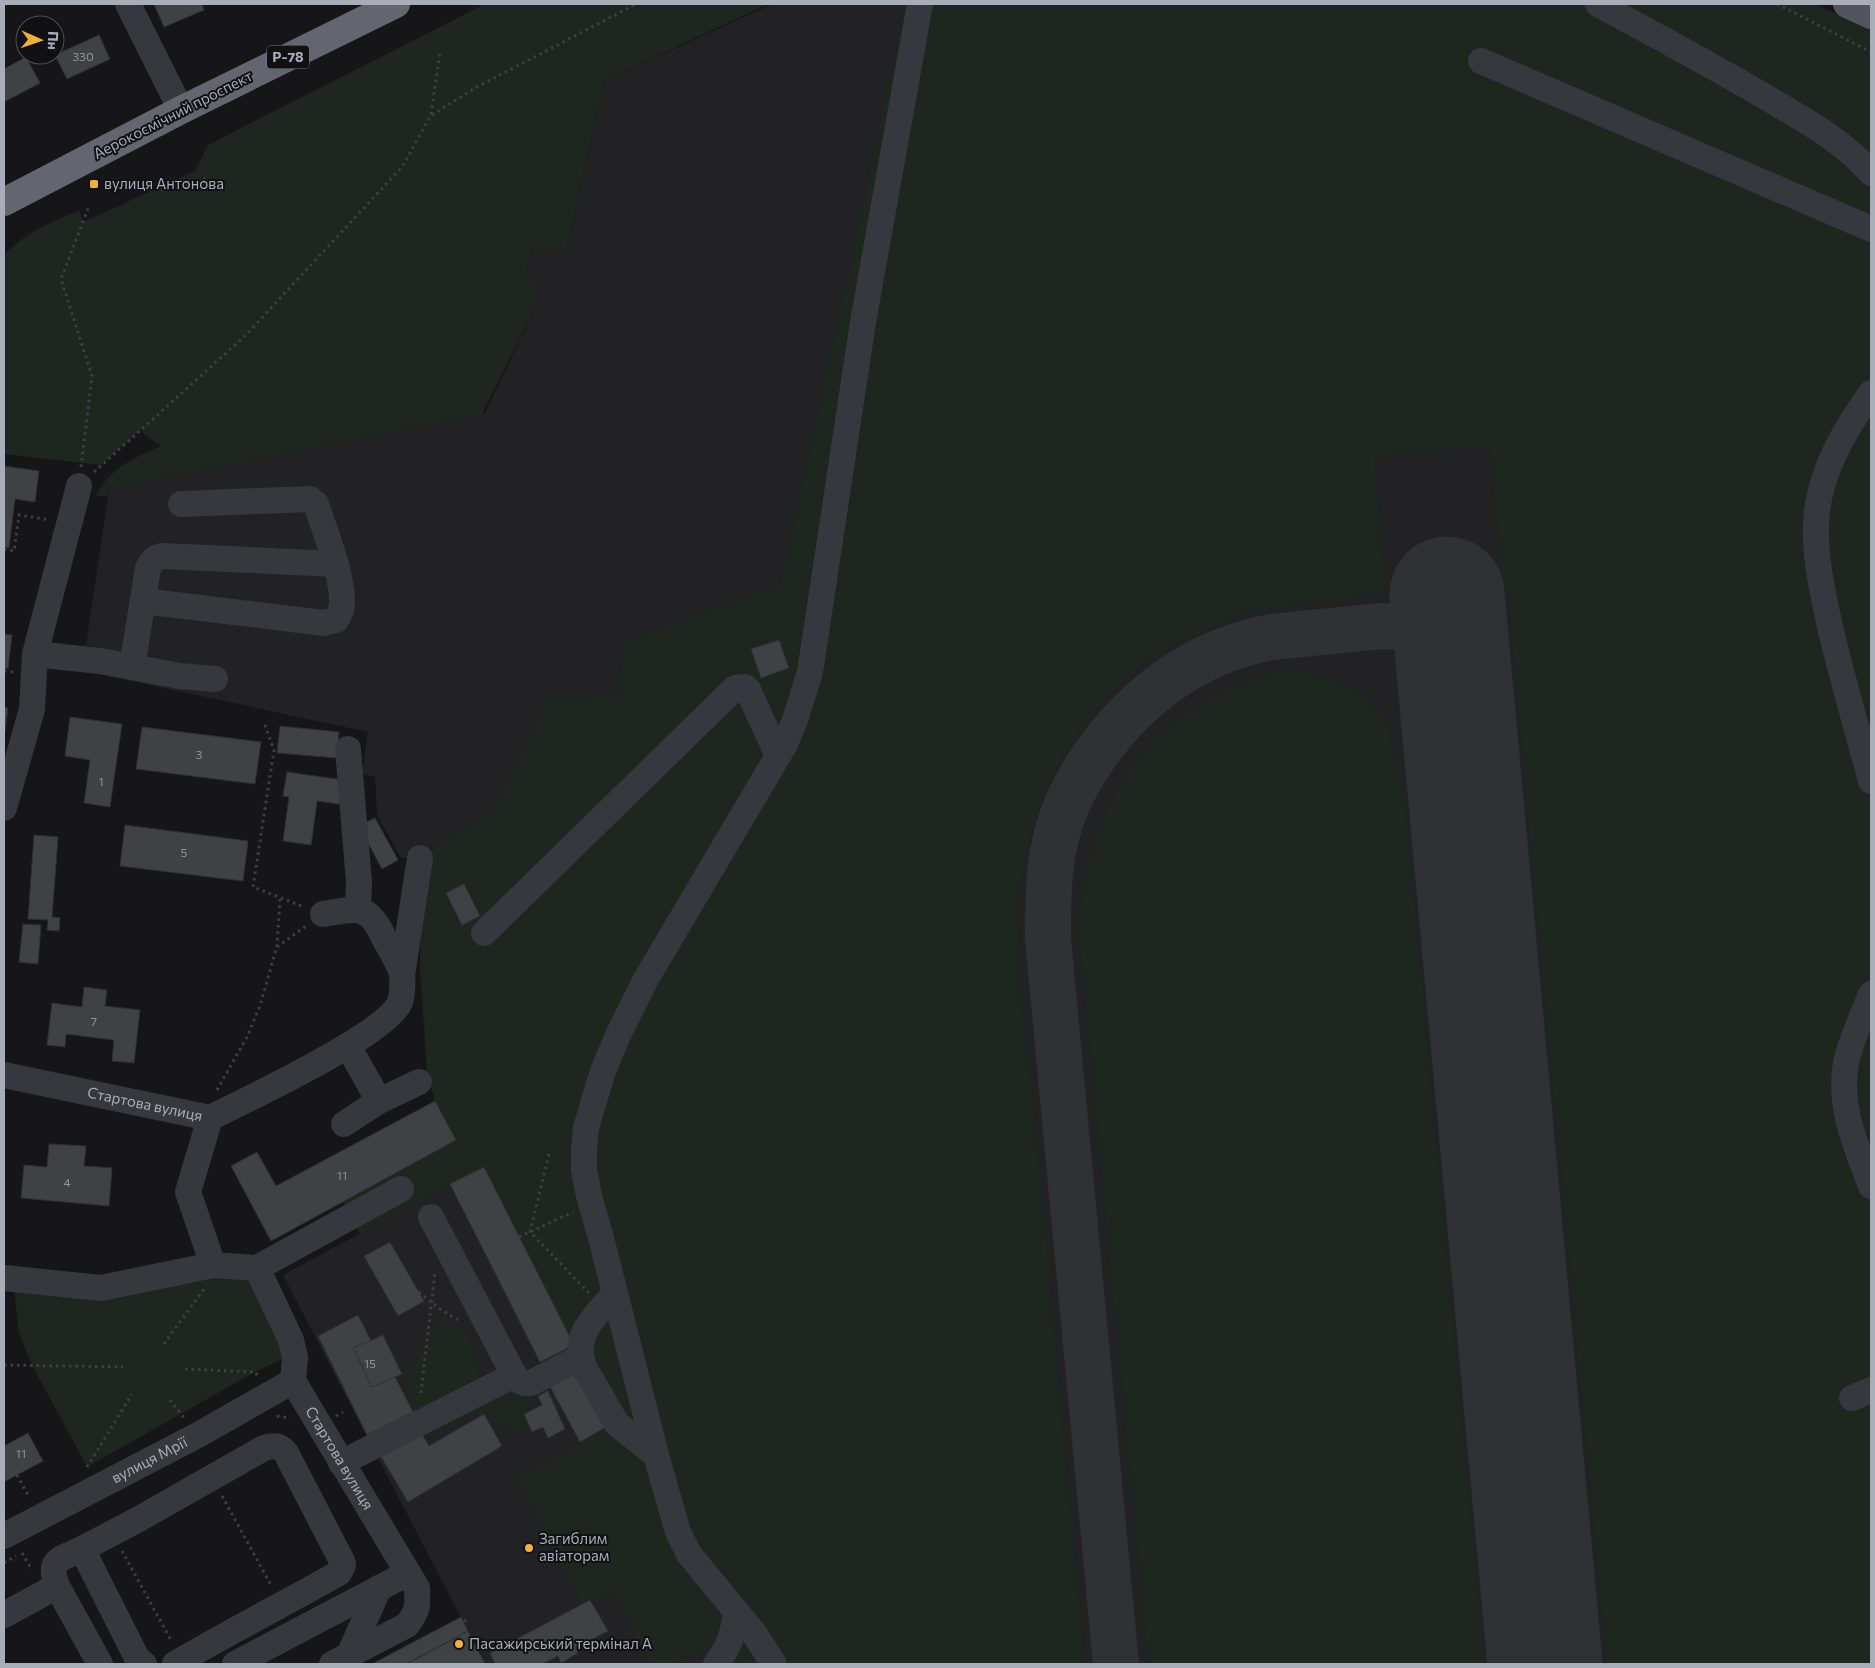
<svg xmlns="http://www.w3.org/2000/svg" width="1875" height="1668" font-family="Commissioner,sans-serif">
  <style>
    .built { fill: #222225 }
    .green { fill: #1e261f }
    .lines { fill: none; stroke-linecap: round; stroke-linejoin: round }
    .taxiway { stroke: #303135; stroke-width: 46 }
    .runway { stroke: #303135; stroke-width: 115 }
    .building { fill: #404145; stroke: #303034 }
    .path { stroke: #3d3f44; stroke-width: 3; stroke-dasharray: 2.5 4; stroke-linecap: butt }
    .minor { stroke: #37383d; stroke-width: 26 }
    .major { stroke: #53555c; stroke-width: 28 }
    .highway { stroke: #63666e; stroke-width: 28 }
    .poi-dot { fill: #f2b134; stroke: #111113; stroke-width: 2 }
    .labels { text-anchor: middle; stroke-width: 4; stroke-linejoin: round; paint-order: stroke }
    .number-label { font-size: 12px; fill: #8e929b }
    .shield { fill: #111113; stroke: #7b7e86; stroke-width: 1 }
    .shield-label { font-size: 14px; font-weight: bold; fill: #a8adb8 }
    .street-label { font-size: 15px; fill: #a8adb8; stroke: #111113 }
    .poi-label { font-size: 15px; fill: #a8adb8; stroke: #111113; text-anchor: start }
  </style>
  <rect width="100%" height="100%" fill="#161618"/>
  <!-- built -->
  <path class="built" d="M772,4h858l241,1660h-1465l62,-33 -185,-356 187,-101 -14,-34 -21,-39 -8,-30 -7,-100v-73l11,-40h-30l-24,-43 -2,-38 -13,-3 6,-42 -269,-58 2,-25 -15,-4 23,-156 194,-41 182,-35 52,-110 -12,-24 7,-32 34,4 38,-170z"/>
  <!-- green -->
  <path class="green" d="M485,4h283l-164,77 -38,171 -34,-5 -7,32 15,4 -3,20 -55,111 -373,75 -1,7h-12c12,-27 39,-39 65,-50l-16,-11 -4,-5 -40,35 -97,-11v-199c22,-23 47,-32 75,-45l4,12 112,-51 13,-26z
    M906,4h909l56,26v1634h-265l-99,-1075h-4l-14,-143 -115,10 12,137 -112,15 -36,7 -72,34 -26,17 -30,27 -22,26 -17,24 -20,34 -22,64 -12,63 4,93 12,102 52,565h-378l-7,-14 -25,14h-25l-36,-71 -22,10 -2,-3 -9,5 -69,-134 5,-6 7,8 85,-45 -35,-83 -90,-178 -124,67 -17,-32 112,-62 -20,-39 -8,-30 -7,-173 1,-11 13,-40 56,-34 56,-113 72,-3 6,-55 156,-58z
    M1286,670c32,1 58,11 83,30l2,11h11l8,19 4,26h7l84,908h-337l-68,-715c0,-12 -1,-25 0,-38 12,-124 82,-215 206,-241z
    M208,1266l45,9 34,82 -32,15 -168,95 -55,-102 -13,-32 -6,-54 88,9z
    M441,1315c7,4 15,8 21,13 16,13 16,44 20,63l35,-6 21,4 -3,12 -7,4 -4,28 -21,-5 -27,-15 -24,15 -21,5 -18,-18 -9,-37 15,-29z"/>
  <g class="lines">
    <!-- taxiway -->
    <path class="taxiway" d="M1116,1664l-68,-725c0,-37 0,-73 10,-109 7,-26 20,-50 35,-72 43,-62 103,-107 178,-121l110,-11c59,0 64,40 76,87"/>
    <!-- runway -->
    <path class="runway" d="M1447,594l98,1070"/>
  </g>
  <!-- building -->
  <path class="building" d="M154,4h48l2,6 -40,17z
    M99,35l11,24 -43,20 -12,-24z
    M26,57l14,26 -36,19v-33z
    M4,466l35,5 -4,31 -20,-3 -6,49 -5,-1z
    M4,634l8,1 -4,34 -4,-1z
    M779,640l10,28 -28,10 -10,-29z
    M4,707l4,1 -4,31z
    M70,717l52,7 -12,83 -26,-4 6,-43 -25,-4z
    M280,726l59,6 -2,26 -60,-5z
    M142,727l119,15 -6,42 -119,-15z
    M287,772l56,8 -3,24 -23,-3 -6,44 -28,-4 6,-44 -6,-1z
    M375,818l23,42 -16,9 -23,-43z
    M125,825l123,16 -5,40 -123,-15z
    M34,835l24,2 -6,80 8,1 -1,13 -12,-1 1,-10 -20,-1z
    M464,884l16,32 -18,9 -16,-32z
    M23,924l18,1 -3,39 -19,-2z
    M84,987l23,3 -2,16 35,4 -6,53 -22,-2 2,-21 -48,-6 -1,13 -18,-2 5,-42 30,4z
    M435,1101l21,39 -185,101 -40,-75 26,-14 19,34z
    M49,1144l37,2 -2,20 28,2 -3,38 -88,-8 3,-33 23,2z
    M484,1167l90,178 -34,17 -90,-178z
    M390,1242l34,59 -26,15 -34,-60z
    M358,1315l13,26 12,-6 19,39 -7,3 18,35 -46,23 -49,-99z
    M383,1335l19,39 -30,13 -19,-39z
    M573,1364l35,62 -28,16 -34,-63z
    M548,1391l17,38 -17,9 -5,-11 -11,5 -8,-18 18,-9 -4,-9z
    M484,1414l18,32 -94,56 -28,-47 40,-24 9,15z
    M28,1433l15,28 -39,21v-36z
    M590,1600l18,31 -32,17 2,5 -17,10 -3,-7 -16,8h-47l-5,-11z
    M461,1617l7,14 -62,33h-34z
    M468,1631l17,33h-79l14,-7z"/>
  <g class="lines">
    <!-- path -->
    <path class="path" d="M1777,4l94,48
      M432,115l43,-27 161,-84
      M81,467l11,-91 -31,-97 28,-73
      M94,472l151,-136 157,-169 29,-52 9,-63
      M4,549l10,2 5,-36 31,5
      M4,671l9,1
      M265,725l9,25 -21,137 51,20
      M277,947l29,-21
      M217,1090l30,-53 13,-31 17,-60 3,-48
      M549,1154l-19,78 59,61
      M519,1237l54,-25
      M419,1292l21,17 21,13
      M164,1344l40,-55
      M4,1365l120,2
      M185,1369l70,3 4,6
      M421,1393l14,-121
      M170,1400l15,19
      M277,1416l13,2
      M336,1416l7,-4
      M87,1467l45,-73
      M17,1475l12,22
      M222,1496l50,91
      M122,1551l50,91
      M22,1553l10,17
      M4,1563l12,-7
      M418,1645l48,-25"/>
    <!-- minor -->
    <g class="minor">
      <path d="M128,4l53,106"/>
      <path d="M1598,4c57,31 115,62 171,95 37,22 73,41 102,74"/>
      <path d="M1481,61l390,168"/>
      <path d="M1871,393c-22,31 -42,63 -51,101 -10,42 0,87 9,128 12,53 28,106 42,159"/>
      <path d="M143,601l181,22 12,-3c2,-3 4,-7 5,-10 6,-25 -17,-81 -25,-106l-6,-5 -129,5"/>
      <path d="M35,654l65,7 80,15 35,3"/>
      <path d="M132,667l16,-99 6,-9 8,-3 174,8"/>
      <path d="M348,749l11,133 -1,27"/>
      <path d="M4,808l28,-99 3,-55 44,-168"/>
      <path d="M484,933l251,-245 10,-1 3,3 30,66"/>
      <path d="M402,975l18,-117"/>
      <path d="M1871,994c-8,22 -20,45 -25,69 -8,43 10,83 25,123"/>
      <path d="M348,1046l31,55 40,-19"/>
      <path id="s1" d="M4,1075l206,43 -22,74 25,73 44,3 34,72 4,17 -2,24 124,207c1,17 1,23 -10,37l-75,39"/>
      <path d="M210,1118c36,-18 177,-84 190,-116 2,-6 3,-21 2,-27 -1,-8 -13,-28 -18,-37 -16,-36 -28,-29 -61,-24"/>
      <path d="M344,1124l35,-23"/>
      <path d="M431,1217l83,158c5,8 11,10 19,7l48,-25"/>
      <path d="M257,1268l144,-79"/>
      <path d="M4,1278l97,10 112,-23"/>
      <path d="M615,1293c-20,24 -43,40 -31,74l33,57 39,31"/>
      <path d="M1852,1398l19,-8"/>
      <path d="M341,1463l173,-88"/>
      <path id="s2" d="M4,1536l194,-101 95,-54"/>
      <path d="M82,1549c-22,11 -35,10 -25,37l43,78"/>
      <path d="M4,1615l53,-29"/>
      <path d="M349,1655l30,-67"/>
      <path d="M144,1664l-7,-6 -55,-109 57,-30 125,-71c10,-3 15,-3 22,5l56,108 1,4 -4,8c-55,31 -110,59 -164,91"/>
      <path d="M235,1664l173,-91"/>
      <path d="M716,1664c14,-18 17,-30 20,-52"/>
      <path d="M774,1664l-21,-32 -64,-78 -11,-22 -22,-77 -56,-221 -11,-38 -5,-26v-20l2,-22 7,-24 10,-33 16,-38 27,-54 139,-235 10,-24 15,-48 53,-350 57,-318"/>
    </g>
    <!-- major -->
    <path class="major" d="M1847,4l24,11"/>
    <!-- highway -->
    <path class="highway" d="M4,202l177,-92 215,-106"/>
  </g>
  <!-- markers -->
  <g class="poi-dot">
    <rect x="89" y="179" width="10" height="10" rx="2.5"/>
    <circle cx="529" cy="1548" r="5"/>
    <circle cx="459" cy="1644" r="5"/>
  </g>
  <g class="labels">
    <!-- number labels -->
    <g class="number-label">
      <text x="83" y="61">330</text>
      <text x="199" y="759">3</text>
      <text x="101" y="786">1</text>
      <text x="184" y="857">5</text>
      <text x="94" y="1026">7</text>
      <text x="342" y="1180">11</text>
      <text x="67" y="1187">4</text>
      <text x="370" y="1368">15</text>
      <text x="21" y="1458">11</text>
    </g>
    <!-- shield labels -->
    <rect class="shield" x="267" y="45.5" width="42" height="23" rx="4"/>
    <g class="shield-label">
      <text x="288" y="62">Р-78</text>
    </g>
    <!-- street labels -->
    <g class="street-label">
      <text transform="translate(173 115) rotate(-27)" y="5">Аерокосмічний проспект</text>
      <text dy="5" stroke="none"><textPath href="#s1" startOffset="144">Стартова вулиця</textPath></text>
      <text dy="5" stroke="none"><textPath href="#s1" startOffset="620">Стартова вулиця</textPath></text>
      <text dy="5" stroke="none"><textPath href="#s2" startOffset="164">вулиця Мрії</textPath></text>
    </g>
    <!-- poi labels -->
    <g class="poi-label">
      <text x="104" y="189">вулиця Антонова</text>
      <text x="539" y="1544">Загиблим<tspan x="539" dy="17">авіаторам</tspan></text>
      <text x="469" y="1649">Пасажирський термінал A</text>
    </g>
  </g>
  <!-- border -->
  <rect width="1875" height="1668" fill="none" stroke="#a8adb8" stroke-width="10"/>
  <!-- north arrow -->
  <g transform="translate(40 40) rotate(92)"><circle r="24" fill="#111113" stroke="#4d4f55"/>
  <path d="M0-4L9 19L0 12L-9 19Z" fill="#f2b134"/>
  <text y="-8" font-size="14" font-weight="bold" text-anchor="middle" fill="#a8adb8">Пн</text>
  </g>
</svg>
